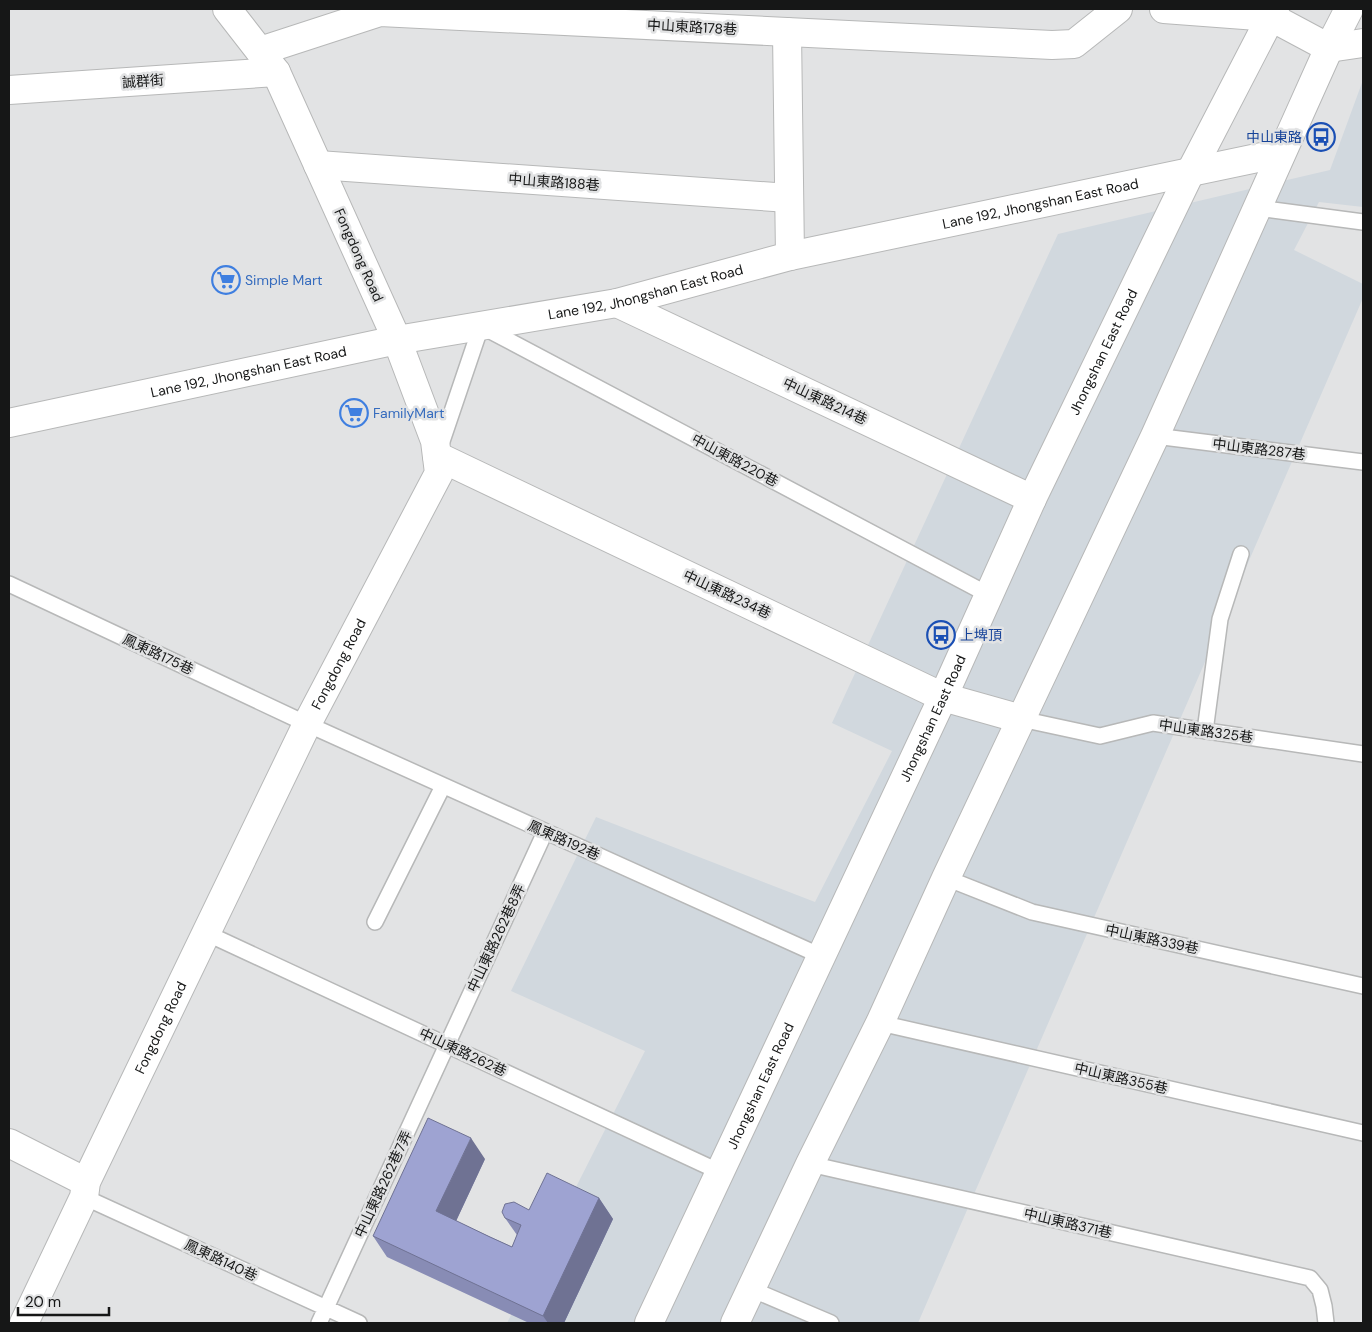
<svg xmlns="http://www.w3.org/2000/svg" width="1372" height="1332" font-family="'DM Sans','Noto Sans TC',sans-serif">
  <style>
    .built { fill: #d1d8de }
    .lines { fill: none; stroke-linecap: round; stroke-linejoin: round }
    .lane-casing { stroke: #b7b8b8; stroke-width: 18 }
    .street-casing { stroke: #b7b8b8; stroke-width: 30 }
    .primary-casing { stroke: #b7b8b8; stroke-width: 30 }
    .lane { stroke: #fff; stroke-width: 15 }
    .street { stroke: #fff; stroke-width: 28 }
    .primary { stroke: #fff; stroke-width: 28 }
    .wall { fill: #888cb5 }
    .shaded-wall { fill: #6f7293 }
    .building { fill: #9ea3d2; stroke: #6f7293 }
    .labels { text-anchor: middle; stroke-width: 5; stroke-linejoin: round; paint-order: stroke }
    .street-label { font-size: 14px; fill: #161717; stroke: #e2e3e4 }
    .transit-label { font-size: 14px; fill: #164399; stroke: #e2e3e4; text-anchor: end }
    .shop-label { font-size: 14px; fill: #366cbe; stroke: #e2e3e4; text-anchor: start }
  </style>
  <rect width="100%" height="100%" fill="#e2e3e4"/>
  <!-- built -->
  <path class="built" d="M1363,80v127l-44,-5 -25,48 69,34v14l-445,1025h-411l138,-272 -134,-60 85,-174 219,85 77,-151 -60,-28 226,-489 272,-64z"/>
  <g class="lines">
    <defs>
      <path id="lane" d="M1258,208l105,14
        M1155,436l208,26
        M439,450l42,-124 508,269
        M9,584l298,140 514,232
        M1021,719l79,17 53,-13 210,31
        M1205,731l15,-112 21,-65
        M946,878l86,34 331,74
        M375,922l68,-136
        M206,933l514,239
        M880,1023l483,110
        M810,1164l500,114 10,12 4,16 2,17
        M84,1197l275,126
        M751,1289l80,34
        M319,1323l226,-491"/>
      <g id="street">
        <path d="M1164,9l107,8 58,31 34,-5"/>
        <path d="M787,32l3,224"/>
        <path d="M260,51l120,-39 672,33 22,-1 44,-35"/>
        <path d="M9,90l267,-18"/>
        <path d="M318,165l471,33"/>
        <path d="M617,303l415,196"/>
        <path id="s1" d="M9,423l388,-83 220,-37 173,-47 491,-103"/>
        <path d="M437,456l506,241 78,22"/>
        <path d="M9,1143l77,39"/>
        <path id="s2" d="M24,1323l60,-126 2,-15 221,-458 132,-251 -4,-32 -38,-101 -121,-268 -49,-63"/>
      </g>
      <g id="primary">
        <path id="s3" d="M649,1323l294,-626 89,-198 159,-328 84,-162"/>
        <path d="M735,1323l75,-159 70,-141 66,-145 209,-442 174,-388 20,-39"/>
      </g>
    </defs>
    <!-- lane casing -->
    <use href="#lane" class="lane-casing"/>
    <!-- street casing -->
    <use href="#street" class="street-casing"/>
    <!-- primary casing -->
    <use href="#primary" class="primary-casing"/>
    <!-- lane -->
    <use href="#lane" class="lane"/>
    <!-- street -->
    <use href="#street" class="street"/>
    <!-- primary -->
    <use href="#primary" class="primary"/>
  </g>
  <!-- wall -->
  <path class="wall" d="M485,1159l-29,62 56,26 5,-12 -12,-17 24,-8 70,-12 14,21 -49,104h-35l-142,-66 -14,-21z"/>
  <!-- shaded-wall -->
  <path class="shaded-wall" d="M471,1138l14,21 -34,73 -15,-21z
    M599,1198l14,21 -49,104h-16l-5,-7z"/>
  <!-- building -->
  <path class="building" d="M428,1118l43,20 -35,73 54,26 22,10 9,-22 -16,-7 -3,-6 3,-8 9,-2 15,8 18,-37 52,25 -56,118 -170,-80z"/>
  <!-- icons -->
  <defs>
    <symbol id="bus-ring" viewBox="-11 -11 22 22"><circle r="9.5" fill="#e2e3e4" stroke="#1a4fb4" stroke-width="1.5"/><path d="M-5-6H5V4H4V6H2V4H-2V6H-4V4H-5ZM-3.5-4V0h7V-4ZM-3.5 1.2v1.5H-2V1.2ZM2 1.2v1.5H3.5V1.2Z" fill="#1a4fb4"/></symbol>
    <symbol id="supermarket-ring" viewBox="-11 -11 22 22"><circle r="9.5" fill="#e2e3e4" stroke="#3f7fe0" stroke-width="1.5"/><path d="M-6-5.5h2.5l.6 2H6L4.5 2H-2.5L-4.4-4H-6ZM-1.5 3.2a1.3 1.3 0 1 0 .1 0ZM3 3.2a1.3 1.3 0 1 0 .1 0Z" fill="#3f7fe0"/></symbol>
  </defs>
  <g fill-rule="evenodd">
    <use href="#bus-ring" x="1305" y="121" width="32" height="32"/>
    <use href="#supermarket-ring" x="210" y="264" width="32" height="32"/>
    <use href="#supermarket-ring" x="338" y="397" width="32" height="32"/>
    <use href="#bus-ring" x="925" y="619" width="32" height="32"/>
  </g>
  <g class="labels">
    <!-- street labels -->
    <g class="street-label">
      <text transform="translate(692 27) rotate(3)" y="5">中山東路178巷</text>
      <text transform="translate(143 81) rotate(-4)" y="5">誠群街</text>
      <text transform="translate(554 182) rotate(4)" y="5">中山東路188巷</text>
      <text dy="5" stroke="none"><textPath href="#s1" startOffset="1055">Lane 192, Jhongshan East Road</textPath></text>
      <text transform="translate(359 255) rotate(66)" y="5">Fongdong Road</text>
      <text dy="5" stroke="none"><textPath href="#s1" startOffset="650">Lane 192, Jhongshan East Road</textPath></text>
      <text dy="5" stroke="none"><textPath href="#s3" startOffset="1072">Jhongshan East Road</textPath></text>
      <text dy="5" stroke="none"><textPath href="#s1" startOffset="245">Lane 192, Jhongshan East Road</textPath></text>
      <text transform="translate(825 401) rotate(25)" y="5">中山東路214巷</text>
      <text transform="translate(1259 449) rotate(7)" y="5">中山東路287巷</text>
      <text transform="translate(735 460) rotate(28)" y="5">中山東路220巷</text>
      <text transform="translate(727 594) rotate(25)" y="5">中山東路234巷</text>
      <text transform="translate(158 654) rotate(25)" y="5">鳳東路175巷</text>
      <text dy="5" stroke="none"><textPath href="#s2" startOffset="731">Fongdong Road</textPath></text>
      <text dy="5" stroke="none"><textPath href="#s3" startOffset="668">Jhongshan East Road</textPath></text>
      <text transform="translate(1206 731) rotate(8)" y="5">中山東路325巷</text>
      <text transform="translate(564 840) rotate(24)" y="5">鳳東路192巷</text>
      <text transform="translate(496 938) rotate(-65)" y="5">中山東路262巷8弄</text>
      <text transform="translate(1152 939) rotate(12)" y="5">中山東路339巷</text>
      <text dy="5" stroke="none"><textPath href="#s2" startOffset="326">Fongdong Road</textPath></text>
      <text transform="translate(463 1052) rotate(25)" y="5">中山東路262巷</text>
      <text transform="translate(1121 1078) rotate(13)" y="5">中山東路355巷</text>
      <text dy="5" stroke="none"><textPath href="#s3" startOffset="262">Jhongshan East Road</textPath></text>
      <text transform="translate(383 1184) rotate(-65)" y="5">中山東路262巷7弄</text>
      <text transform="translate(1068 1223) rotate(13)" y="5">中山東路371巷</text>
      <text transform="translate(221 1260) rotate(25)" y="5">鳳東路140巷</text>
    </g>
    <!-- transit labels -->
    <g class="transit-label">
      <text x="1302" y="142">中山東路</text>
      <text x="960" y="640" text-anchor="start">上埤頂</text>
    </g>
    <!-- shop labels -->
    <g class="shop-label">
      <text x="245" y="285">Simple Mart</text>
      <text x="373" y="418">FamilyMart</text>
    </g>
  </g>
  <!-- border -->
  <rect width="1372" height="1332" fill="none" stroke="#161717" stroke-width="20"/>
  <!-- scale -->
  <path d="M18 1307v8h91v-8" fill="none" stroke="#161717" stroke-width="2.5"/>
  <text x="25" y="1307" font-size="15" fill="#161717" stroke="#e2e3e4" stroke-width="4" paint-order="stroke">20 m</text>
</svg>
